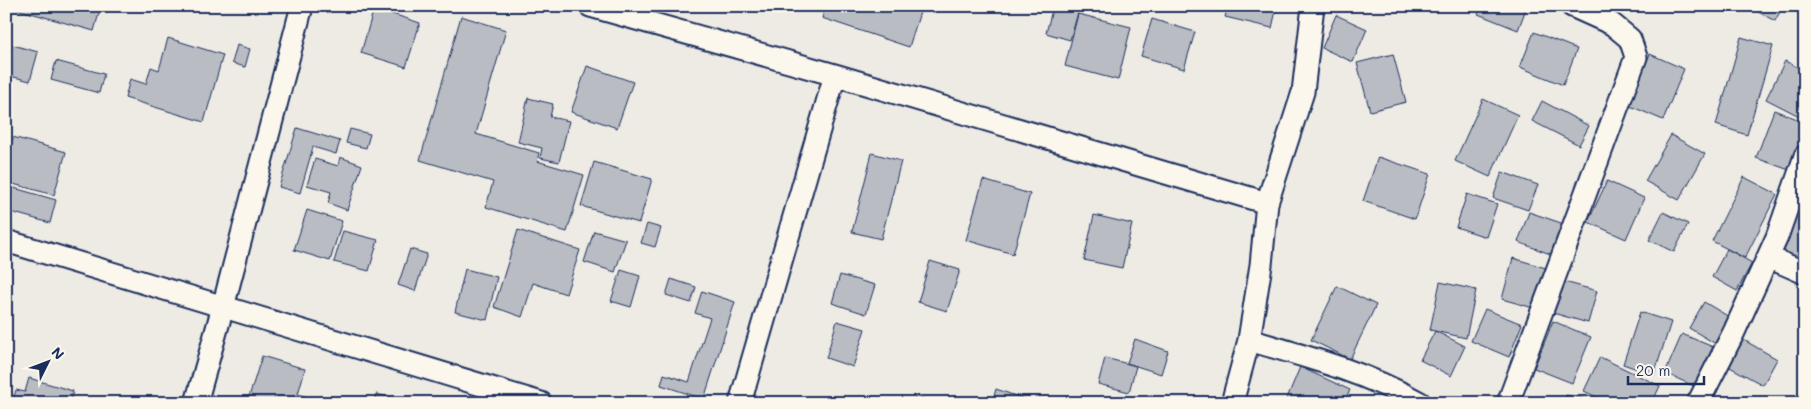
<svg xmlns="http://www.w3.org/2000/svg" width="1811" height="409" font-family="Mali,sans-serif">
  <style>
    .building { fill: #b9bcc3; stroke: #1b2f5e }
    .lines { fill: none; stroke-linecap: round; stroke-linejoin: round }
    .minor-casing { stroke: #1b2f5e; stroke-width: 25 }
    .minor { stroke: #fbf7ec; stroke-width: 21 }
  </style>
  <rect width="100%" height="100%" fill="#eeebe4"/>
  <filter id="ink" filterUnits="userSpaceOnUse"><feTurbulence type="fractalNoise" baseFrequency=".02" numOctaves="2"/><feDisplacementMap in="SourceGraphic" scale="10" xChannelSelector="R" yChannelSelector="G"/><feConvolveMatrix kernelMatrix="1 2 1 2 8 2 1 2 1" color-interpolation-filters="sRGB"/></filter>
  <g filter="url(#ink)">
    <!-- building -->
    <path class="building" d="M6,6h95l-7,25z
      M826,6h96l-13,41 -87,-29z
      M1053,6h27l-10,34 -24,-7z
      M1228,6h49l-5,22 -47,-11z
      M1481,6h46l-9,24 -40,-16z
      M1747,6h36l-8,15z
      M374,8l46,15 -14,44 -45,-14z
      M1078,14l53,13 -13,53 -53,-14z
      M1336,15l31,14 -14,33 -31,-14z
      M461,16l45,14 -30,104 63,19 -2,8 47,14 -17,57 -81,-25 7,-25 -73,-22z
      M1152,19l43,13 -11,37 -43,-13z
      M1534,32l43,17 -14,36 -43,-18z
      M1741,37l32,9 -26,89 -31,-10z
      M168,38l55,17 -19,67 -79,-24 5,-19 16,5 5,-17 8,3z
      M9,44l29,8 -8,29 -24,-6v-21z
      M237,45l13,4 -5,18 -13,-4z
      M1393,54l13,48 -36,9 -13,-48z
      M1650,54l34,15 -21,51 -35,-15z
      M56,61l48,13 -5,19 -48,-13z
      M1785,61l20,10v48l-39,-20z
      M587,66l46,16 -16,46 -46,-16z
      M528,98l25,6 -3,13 19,4 -10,41 -19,-4 2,-10 -24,-6z
      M1483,99l35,16 -28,62 -35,-16z
      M1542,101l47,25 -10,19 -47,-24z
      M1774,110l31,12v15l-13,34 -36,-13z
      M297,128l43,13 -4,13 -23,-7 -13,46 -21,-6z
      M350,129l20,5 -4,14 -20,-5z
      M1671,135l34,19 -26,46 -34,-19z
      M13,137l53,15 -12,43 -48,-13v-18z
      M872,153l29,8 -20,78 -29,-7z
      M340,157l22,8 -15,45 -19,-7 3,-11 -24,-7 8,-26 23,7z
      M1378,157l52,17 -15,45 -52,-18z
      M594,162l58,17 -13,44 -58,-17z
      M1502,172l36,13 -10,25 -35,-12z
      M1744,177l33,17 -32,64 -33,-17z
      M1805,178v83l-26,-8z
      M983,180l47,14 -17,60 -47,-14z
      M1607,181l37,17 -18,41 -38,-17z
      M14,188l42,12 -6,23 -43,-12z
      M1467,194l30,10 -11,33 -30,-10z
      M307,210l35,11 -12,40 -36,-11z
      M1529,212l35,12 -11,31 -35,-13z
      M1663,212l25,12 -14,28 -25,-12z
      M1094,215l38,9 -10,44 -38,-8z
      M647,224l14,4 -6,19 -14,-4z
      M518,230l62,20 -14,44 -33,-11 -11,34 -28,-10z
      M343,231l35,9 -9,31 -35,-9z
      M594,231l32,9 -11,32 -31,-10z
      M410,249l17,5 -12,37 -17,-6z
      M1727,249l25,14 -15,28 -25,-14z
      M1513,258l36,11 -12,40 -35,-10z
      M930,261l30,9 -13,41 -29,-9z
      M465,269l32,8 -10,43 -32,-8z
      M621,270l19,6 -9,31 -20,-6z
      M840,275l35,10 -9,29 -34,-11z
      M671,279l25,8 -5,16 -25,-8z
      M1561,281l36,10 -9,32 -35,-10z
      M1440,282l36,8 -10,48 -36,-8z
      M1337,286l39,19 -26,54 -39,-19z
      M702,291l33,11 -31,97 -43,-14 3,-11 25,8 21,-64 -15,-5z
      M1704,302l27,16 -15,26 -27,-16z
      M1485,309l37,15 -13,33 -38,-16z
      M1640,312l31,10 -17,53 -31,-11z
      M837,321l28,8 -12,38 -27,-9z
      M1553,321l38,16 -19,46 -38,-15z
      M1435,331l30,15 -14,30 -31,-16z
      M1682,334l31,13 -17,40 -31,-14z
      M1135,339l33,12 -7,23 -34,-11z
      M1742,339l35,20 -14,26 -35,-19z
      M262,356l43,13 -7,25 16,5 -1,4h-66z
      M1600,357l60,29 -8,17h-43l-25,-12z
      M1105,358l31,8 -7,26 -31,-8z
      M1300,367l50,23 -6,13h-59z
      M29,378l44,13 -3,12h-58l4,-13 9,2z
      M996,389l34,12v2h-38z
      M376,394l39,9h-41z
      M1566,395l38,7v1h-39z
      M915,396l22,7h-24z
      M872,397l10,4v2h-13z"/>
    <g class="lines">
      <defs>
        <path id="minor" d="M590,6l245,69 432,128
          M6,241l535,162
          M1768,257l37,16
          M1249,340c59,17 118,33 171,63
          M196,403l27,-96 79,-301
          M740,403l95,-328
          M1232,403l17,-63 12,-75 6,-62 36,-111 10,-86
          M1508,403l128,-346 -6,-18 -18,-15 -40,-18
          M1698,403l36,-71 43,-95 28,-81"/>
      </defs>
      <!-- minor casing -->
      <use href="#minor" class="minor-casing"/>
      <!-- minor -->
      <use href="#minor" class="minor"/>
    </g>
  </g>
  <!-- margin -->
  <rect width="1811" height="409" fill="none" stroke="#fbf7ec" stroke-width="25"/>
  <rect x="12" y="12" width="1786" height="384" fill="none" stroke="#1b2f5e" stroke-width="2" filter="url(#ink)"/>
  <!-- north arrow -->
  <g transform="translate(48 362) rotate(48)" stroke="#fbf7ec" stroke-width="4" paint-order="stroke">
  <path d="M0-4L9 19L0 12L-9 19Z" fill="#1b2f5e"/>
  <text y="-8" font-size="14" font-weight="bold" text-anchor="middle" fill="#1b2f5e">N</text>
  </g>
  <!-- scale -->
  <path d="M1628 376v8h76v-8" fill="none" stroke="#1b2f5e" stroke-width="2.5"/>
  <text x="1636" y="376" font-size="15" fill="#1b2f5e" stroke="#fbf7ec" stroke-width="4" paint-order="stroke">20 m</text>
</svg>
